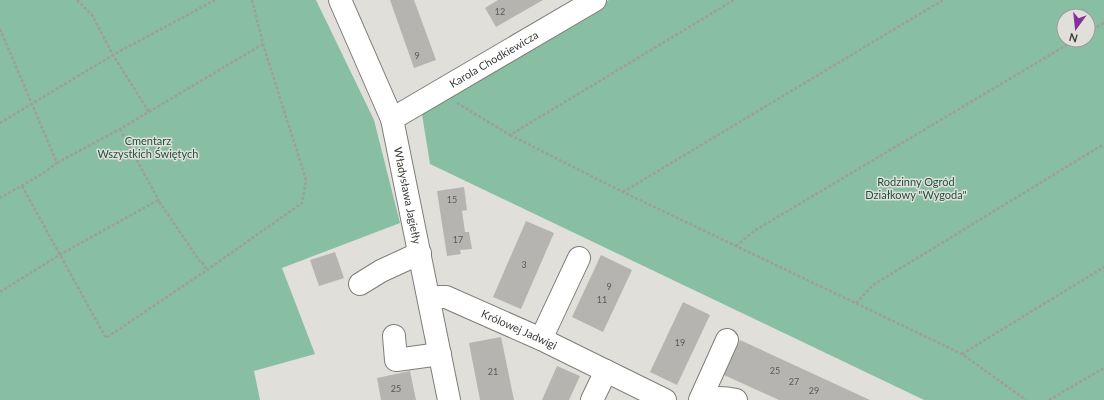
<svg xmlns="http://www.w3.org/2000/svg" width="1104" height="400" font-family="Lato,sans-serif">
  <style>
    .green { fill: #88bfa3; fill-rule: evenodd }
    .building { fill: #b5b4b0 }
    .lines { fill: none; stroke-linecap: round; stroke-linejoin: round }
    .minor-casing { stroke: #7e7d79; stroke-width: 24 }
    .path { stroke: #9f9e9a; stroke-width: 2.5; stroke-dasharray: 3 2; stroke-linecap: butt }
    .minor { stroke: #fff; stroke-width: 22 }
    .labels { text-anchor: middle; stroke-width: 3; stroke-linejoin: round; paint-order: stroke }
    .number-label { font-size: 9px; fill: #5a5957 }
    .street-label { font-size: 11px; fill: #3b3b39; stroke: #e0dfda }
    .park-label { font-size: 11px; fill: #1f513c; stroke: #e0dfda }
  </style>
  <rect width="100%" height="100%" fill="#e0dfda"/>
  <!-- green -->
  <path class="green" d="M0,0h316l58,120 26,103 -118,45 33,86 -61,17 6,29h-260z
    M609,0h495v400h-180l-494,-236 -9,-56zM1064,16h24v24h-24z"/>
  <!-- building -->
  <path class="building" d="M390,0h24l22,60 -22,8z
    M498,0h45l-47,27 -11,-19z
    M464,187l3,23 -5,1 3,21h4l3,17 -12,1 1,4 -14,2 -10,-65z
    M526,221l28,12 -33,76 -28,-12z
    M335,252l9,26 -25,8 -9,-26z
    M601,255l31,15 -29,62 -31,-15z
    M683,302l27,13 -33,70 -27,-13z
    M501,337l13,63h-34l-11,-57z
    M740,340l130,60h-91l-55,-25z
    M557,366l23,10 -11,24h-27z
    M410,371l6,29h-35l-4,-22z"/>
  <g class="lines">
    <defs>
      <g id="minor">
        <path id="s1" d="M340,0l52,119 57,281"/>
        <path id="s2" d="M392,119l203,-119"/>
        <path d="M360,284l21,-13 39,-18"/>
        <path id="s3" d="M429,297h17l95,42 124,61"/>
        <path d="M394,336l2,24 44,-6"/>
        <path d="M541,339l38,-81"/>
        <path d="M592,400l14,-29"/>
        <path d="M700,400l27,-60"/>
        <path d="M701,400c12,-3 22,-3 35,0"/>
      </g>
    </defs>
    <!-- minor casing -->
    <use href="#minor" class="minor-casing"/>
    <!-- path -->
    <path class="path" d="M77,0l15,15 21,40 36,57
      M0,29l57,134 -15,11 -42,24
      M1088,32l16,-9
      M457,103l53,32 224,-135
      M0,123l113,-68 102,-55
      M120,129l39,72
      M510,135l113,57 339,162 64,46
      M57,163l63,-34 143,-85
      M22,186l84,152 101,-68 95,-67 4,-23 -43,-136 -11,-44
      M623,192l320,-192
      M736,246l18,-15 321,-191
      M202,262l5,8
      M0,292l61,-38 97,-54 43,63
      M856,303l17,-18 231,-141
      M962,354l142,-87
      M1049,400l55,-32"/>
    <!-- minor -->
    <use href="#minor" class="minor"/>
  </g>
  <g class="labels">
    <!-- number labels -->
    <g class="number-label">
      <text x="500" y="15">12</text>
      <text x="417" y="59">9</text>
      <text x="452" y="203">15</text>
      <text x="458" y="243">17</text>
      <text x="524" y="268">3</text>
      <text x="609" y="290">9</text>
      <text x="602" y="303">11</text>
      <text x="680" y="346">19</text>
      <text x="775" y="374">25</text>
      <text x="493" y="375">21</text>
      <text x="794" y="385">27</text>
      <text x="396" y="392">25</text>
      <text x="814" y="394">29</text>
    </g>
    <!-- street labels -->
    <g class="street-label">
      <text dy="4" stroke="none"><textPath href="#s2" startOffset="118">Karola Chodkiewicza</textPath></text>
      <text dy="4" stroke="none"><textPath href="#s1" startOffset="208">Władysława Jagiełły</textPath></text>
      <text dy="4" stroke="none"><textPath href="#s3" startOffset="97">Królowej Jadwigi</textPath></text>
    </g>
    <!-- park labels -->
    <g class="park-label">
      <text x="148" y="145">Cmentarz<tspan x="148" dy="13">Wszystkich Świętych</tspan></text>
      <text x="916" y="186">Rodzinny Ogród<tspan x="916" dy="13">Działkowy "Wygoda"</tspan></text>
    </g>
  </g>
  <!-- north arrow -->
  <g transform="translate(1076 28) rotate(195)"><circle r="19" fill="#e0dfda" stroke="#9e9d9a"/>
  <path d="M0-3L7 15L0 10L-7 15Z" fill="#862e9b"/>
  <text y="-6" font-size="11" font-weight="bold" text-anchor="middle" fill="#3b3b39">N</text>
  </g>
</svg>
